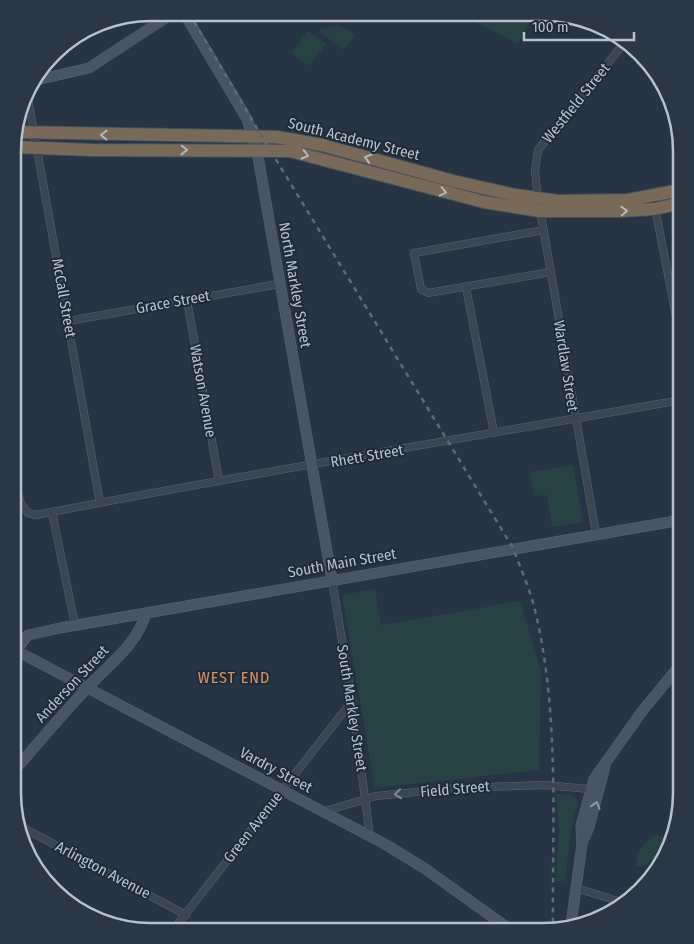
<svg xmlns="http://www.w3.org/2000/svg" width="694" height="944" font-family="'Fira Sans Condensed',sans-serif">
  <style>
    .green { fill: #284244 }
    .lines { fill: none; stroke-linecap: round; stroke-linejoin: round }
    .street-casing { stroke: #596470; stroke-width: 8 }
    .secondary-casing { stroke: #596470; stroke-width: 11 }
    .highway-casing { stroke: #45515d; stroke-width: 14 }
    .street { stroke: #3b4652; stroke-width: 7 }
    .secondary { stroke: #495565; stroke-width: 10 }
    .highway { stroke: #786958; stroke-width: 12 }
    .rail { stroke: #5d6a79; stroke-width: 2.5; stroke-dasharray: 5 5; stroke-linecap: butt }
    .oneway { stroke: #b2b8c0 }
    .oneway2 { stroke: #808a95 }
    .oneway3 { stroke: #919ba8 }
    .labels { text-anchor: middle; stroke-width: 4; stroke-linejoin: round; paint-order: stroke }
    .street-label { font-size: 15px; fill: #b8c1cc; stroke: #1f2b38 }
    .neighbourhood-label { font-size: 16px; letter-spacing: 1px; fill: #d89167; stroke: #1f2b38 }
    .rim { fill: none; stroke: #b8c1cc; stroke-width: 2.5 }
  </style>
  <rect width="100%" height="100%" fill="#263443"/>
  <!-- green -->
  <path class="green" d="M458,13l75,1 -15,30z
    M338,25l14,7 2,5 -11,13 -24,-19 2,-2z
    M308,31l18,13 -17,22 -18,-13z
    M573,465l10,57 -31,5 -5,-32 -12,1 -6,-24z
    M375,589l6,36 139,-24 21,70 -2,99 -164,18 -33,-193z
    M556,794l18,1 4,7 -7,29 -6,50h-9l3,-51z
    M654,836h16l-10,29v-9l-6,2 -10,8h-8c-1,-11 8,-25 18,-30z"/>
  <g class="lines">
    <defs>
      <path id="street" d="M27,93l73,410
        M653,197l28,145
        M544,230l-130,23 7,36 7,4 123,-21
        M466,287l28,146
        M187,300l32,181
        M68,321l211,-37
        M13,476l8,28 7,9 8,2c215,-42 430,-77 645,-115
        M52,512l23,113
        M596,534l-58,-336 -3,-27 3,-21 87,-108
        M332,580l20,121 18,135
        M322,812l54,-16 80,-8 88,-3 46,4
        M20,826l166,89
        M576,888l45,14
        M173,930l179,-229"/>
      <path id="secondary" d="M184,13l63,106 10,32 75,429
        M32,81l57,-13 84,-55
        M13,649l370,194 41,25 88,63
        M16,650l12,-15 32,-7 621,-108
        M13,772c24,-28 49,-57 74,-84 22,-24 50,-43 59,-75
        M583,841l6,-14 16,-61
        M571,925l11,-81 -1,-18 13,-47 49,-69 38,-46"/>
      <path id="highway" d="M14,132l263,5 45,8 131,36 62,14 43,6 70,-1 53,-10
        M14,147l79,3 197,1 194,51 56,9h79l36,-2 26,-6"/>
    </defs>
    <!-- street casing -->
    <use href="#street" class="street-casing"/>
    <!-- secondary casing -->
    <use href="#secondary" class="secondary-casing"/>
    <!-- highway casing -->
    <use href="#highway" class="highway-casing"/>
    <!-- street -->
    <use href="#street" class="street"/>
    <!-- secondary -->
    <use href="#secondary" class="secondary"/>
    <!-- highway -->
    <use href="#highway" class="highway"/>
    <!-- rail -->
    <path class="rail" d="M189,13l72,122 252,413c7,19 16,39 21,58 26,105 18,216 19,323"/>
  </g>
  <!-- one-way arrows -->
  <defs><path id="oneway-chevron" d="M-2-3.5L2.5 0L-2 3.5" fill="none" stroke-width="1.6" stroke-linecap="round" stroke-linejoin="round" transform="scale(1.25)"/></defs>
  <g class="oneway">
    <use href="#oneway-chevron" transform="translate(104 135) rotate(-179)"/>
    <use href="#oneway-chevron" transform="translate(184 150) rotate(1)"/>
    <use href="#oneway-chevron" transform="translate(305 155) rotate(14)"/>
    <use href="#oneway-chevron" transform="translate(368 158) rotate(-164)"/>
    <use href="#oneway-chevron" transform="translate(443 192) rotate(13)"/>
    <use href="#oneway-chevron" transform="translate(624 211) rotate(-3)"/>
  </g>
  <use class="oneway2" href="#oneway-chevron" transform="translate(398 794) rotate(174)"/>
  <use class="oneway3" href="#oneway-chevron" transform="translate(596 805) rotate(-73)"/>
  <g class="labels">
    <!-- street labels -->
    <g class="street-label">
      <text transform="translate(576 103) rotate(-51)" y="5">Westfield Street</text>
      <text transform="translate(354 139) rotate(14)" y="5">South Academy Street</text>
      <text transform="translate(295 285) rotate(80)" y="5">North Markley Street</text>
      <text transform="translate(64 298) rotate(80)" y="5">McCall Street</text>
      <text transform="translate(173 302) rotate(-10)" y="5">Grace Street</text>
      <text transform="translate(566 366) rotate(81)" y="5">Wardlaw Street</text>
      <text transform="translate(203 391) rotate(80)" y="5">Watson Avenue</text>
      <text transform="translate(367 456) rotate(-10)" y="5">Rhett Street</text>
      <text transform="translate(342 563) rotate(-10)" y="5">South Main Street</text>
      <text transform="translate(72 684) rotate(-47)" y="5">Anderson Street</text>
      <text transform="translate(352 708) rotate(81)" y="5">South Markley Street</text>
      <text transform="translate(276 770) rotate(28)" y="5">Vardry Street</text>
      <text transform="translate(455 789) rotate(-5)" y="5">Field Street</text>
      <text transform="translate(253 827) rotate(-52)" y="5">Green Avenue</text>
      <text transform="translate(103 870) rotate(28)" y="5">Arlington Avenue</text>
    </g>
    <!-- neighbourhood labels -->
    <g class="neighbourhood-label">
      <text x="234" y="683">WEST END</text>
    </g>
  </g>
  <!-- crop -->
  <path d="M0 0H694V944H0ZM151 21H543A130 130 0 0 1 673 151V793A130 130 0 0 1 543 923H151A130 130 0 0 1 21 793V151A130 130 0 0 1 151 21Z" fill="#2b3744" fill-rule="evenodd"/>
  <path class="rim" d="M151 21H543A130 130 0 0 1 673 151V793A130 130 0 0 1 543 923H151A130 130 0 0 1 21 793V151A130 130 0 0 1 151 21Z"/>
  <!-- scale -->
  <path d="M524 32v8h110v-8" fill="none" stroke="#b8c1cc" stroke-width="2.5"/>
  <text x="532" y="32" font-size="15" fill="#b8c1cc" stroke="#1f2b38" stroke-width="4" paint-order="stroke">100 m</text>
</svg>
